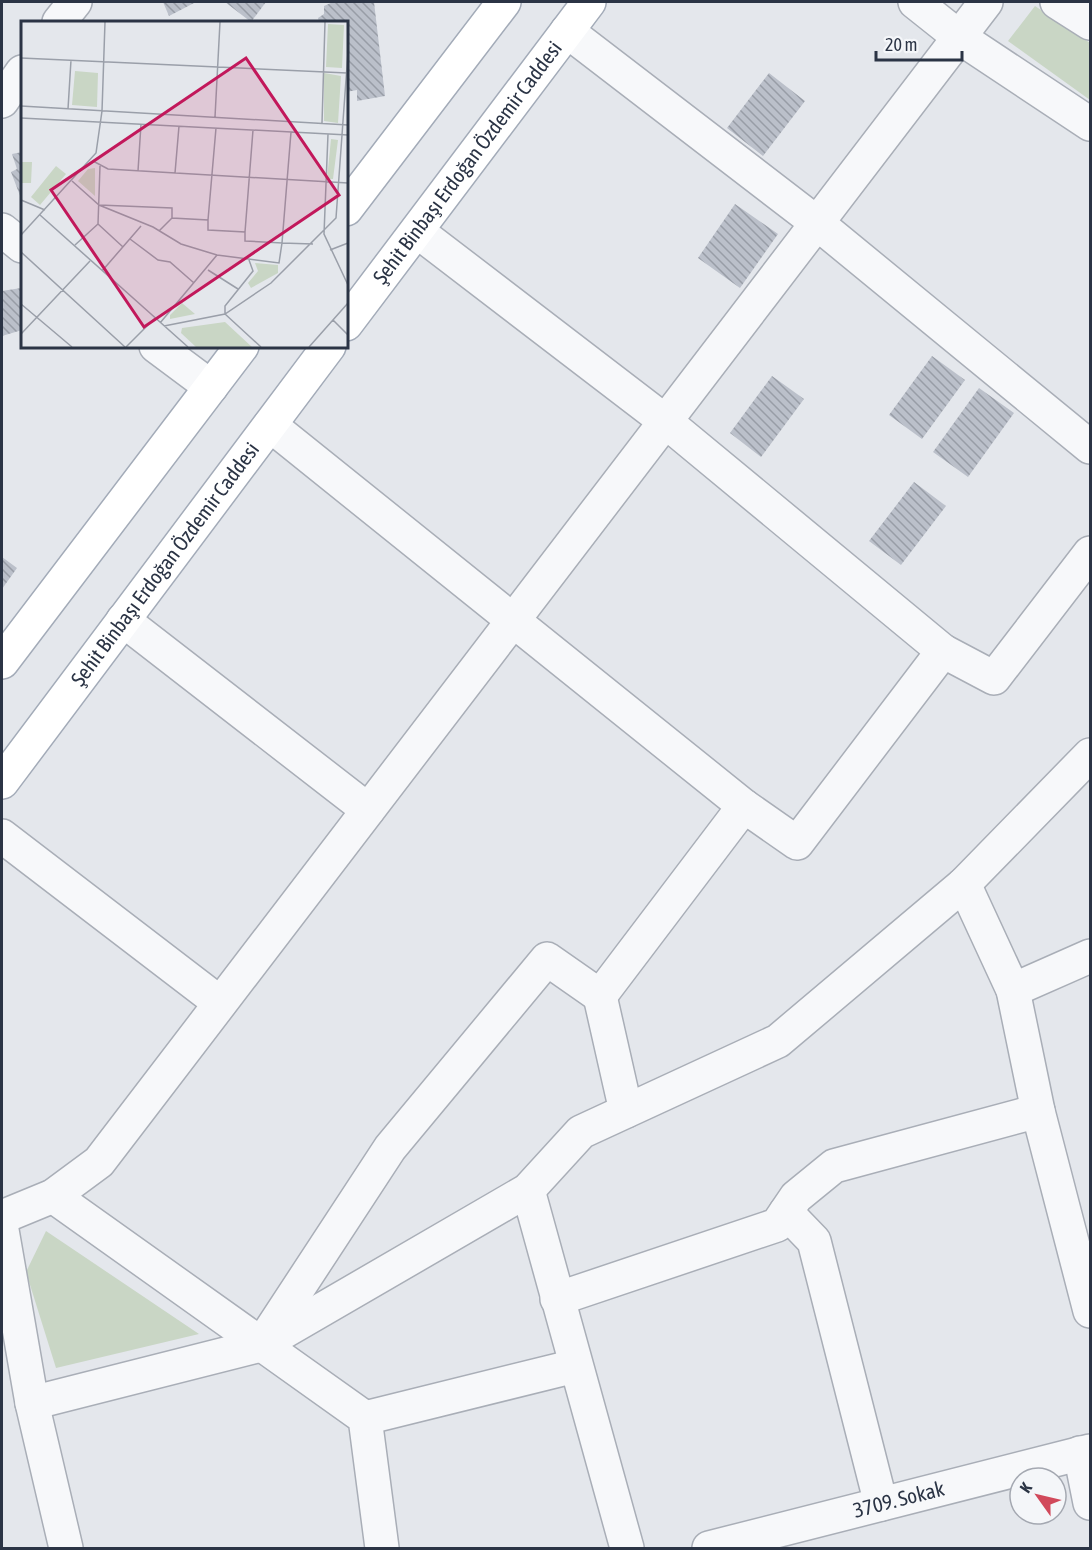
<svg xmlns="http://www.w3.org/2000/svg" width="1092" height="1550" font-family="'Asap Condensed',sans-serif">
  <style>
    .green { fill: #c9d6c5 }
    .building { fill: url(#building-back-hatch) }
    .lines { fill: none; stroke-linecap: round; stroke-linejoin: round }
    .minor-casing { stroke: #a9aeb7; stroke-width: 36 }
    .major-casing { stroke: #a3abb8; stroke-width: 36 }
    .minor { stroke: #f7f8fa; stroke-width: 33 }
    .major { stroke: #fff; stroke-width: 33 }
    .labels { text-anchor: middle; stroke-width: 4.5; stroke-linejoin: round; paint-order: stroke }
    .street-label { font-size: 21px; fill: #2b3445; stroke: #f4f6f9 }
    .inset-road { fill: none; stroke: #9a9fa9; stroke-width: 1.5 }
    .view { fill: #c2185b; fill-opacity: 0.15; stroke: #c2185b; stroke-width: 3 }
    .inset-edge { fill: none; stroke: #2b3445; stroke-width: 3 }
  </style>
  <defs>
    <pattern id="building-back-hatch" width="6" height="6" patternUnits="userSpaceOnUse" patternTransform="scale(1.5)"><rect width="6" height="6" fill="#bbc0ca"/><path d="M-1 5l2 2M0 0l6 6M5-1l2 2" fill="none" stroke="#989da6"/></pattern>
  </defs>
  <rect width="100%" height="100%" fill="#e4e7ec"/>
  <!-- green -->
  <path class="green" d="M1035,6l55,37v57l-82,-59z
    M46,1231l153,103 -143,34 -30,-96z"/>
  <!-- building -->
  <path class="building" d="M163,2h33l-27,14z
    M225,2h41l-15,20z
    M333,2h41l11,94 -28,5v-11l-11,2v-70h-27l-1,-4 6,-4v-8z
    M769,73l36,28 -42,55 -36,-28z
    M22,152v49l-11,-29 6,-3 -5,-15z
    M735,204l43,30 -38,54 -42,-30z
    M21,288l1,42 -20,6v-45z
    M932,356l33,24 -43,59 -33,-24z
    M772,376l32,23 -43,58 -31,-24z
    M979,388l35,25 -46,64 -35,-25z
    M914,482l32,24 -45,59 -32,-24z
    M2,557l15,11 -15,21z"/>
  <g class="lines">
    <defs>
      <g id="minor">
        <path d="M915,2l44,35 131,87"/>
        <path d="M1057,2l33,21"/>
        <path d="M59,22l16,-20"/>
        <path d="M567,31l250,192 273,224"/>
        <path d="M2,101l20,-29"/>
        <path d="M2,230l20,16"/>
        <path d="M417,231l248,190 278,230"/>
        <path d="M156,346l55,41"/>
        <path d="M270,425l474,381"/>
        <path d="M123,620l245,190"/>
        <path d="M2,836l218,167"/>
        <path d="M964,884l49,106 25,121 52,200"/>
        <path d="M1013,990l77,-34"/>
        <path d="M600,996l26,115"/>
        <path d="M528,1190l99,358"/>
        <path d="M53,1196l312,222 17,130"/>
        <path d="M786,1212l28,29 67,263"/>
        <path d="M2,1217l51,-21 46,-34 887,-1160"/>
        <path d="M2,1230l30,173 34,145"/>
        <path d="M557,1299l220,-74 19,-28 38,-31 204,-55"/>
        <path d="M261,1345l129,-197 157,-189 53,37 144,-190 53,37 146,-192 51,27 96,-125"/>
        <path d="M32,1403l229,-58 267,-155 53,-58 197,-91 186,-157 126,-129"/>
        <path d="M365,1418l210,-52"/>
        <path d="M1080,1453l10,50"/>
        <path id="s1" d="M709,1548l381,-97"/>
      </g>
      <g id="major">
        <path d="M346,209l158,-207"/>
        <path id="s2" d="M346,324l243,-322"/>
        <path d="M2,662l240,-316"/>
        <path id="s3" d="M2,782l327,-436"/>
      </g>
    </defs>
    <!-- minor casing -->
    <use href="#minor" class="minor-casing"/>
    <!-- major casing -->
    <use href="#major" class="major-casing"/>
    <!-- minor -->
    <use href="#minor" class="minor"/>
    <!-- major -->
    <use href="#major" class="major"/>
  </g>
  <g class="labels">
    <!-- street labels -->
    <g class="street-label">
      <text dy="7" stroke="none"><textPath href="#s2" startOffset="202">Şehit Binbaşı Erdoğan Özdemir Caddesi</textPath></text>
      <text dy="7" stroke="none"><textPath href="#s3" startOffset="272">Şehit Binbaşı Erdoğan Özdemir Caddesi</textPath></text>
      <text dy="7" stroke="none"><textPath href="#s1" startOffset="196">3709. Sokak</textPath></text>
    </g>
  </g>
  <!-- overview -->
  <g transform="translate(21 21)">
    <rect width="327" height="327" fill="#e4e7ec"/>
    <path d="M307,3l16,1 -2,43 -16,-1zM54,50l23,2 -1,34 -25,-2zM303,52l17,3 -3,47 -14,-2zM310,118l7,1 -5,39h-6zM0,141h11l-1,21h-10zM35,145l10,8 -26,31 -9,-8zM74,147v28l-17,-15 10,-12zM234,242l23,2v8l-27,15 -3,-5 10,-12zM161,282l13,11 -25,5v-4zM204,301l27,25h-56l-15,-14 1,-5z" fill="#c9d6c5"/>
    <path class="inset-road" d="M0,37l326,15M0,85l327,19M47,88l3,-49M194,96l5,-95M0,97l327,17M301,102l3,-101M307,113l-4,100 24,51M72,140l15,8 240,14M117,150l3,-47M154,152l4,-47M51,160l27,24 54,22 28,17 36,11 62,8 3,-20 31,1M0,179l24,10M78,184l73,3v10l36,2v10l37,2v9l37,2 9,-111M19,194l148,132M187,199l8,-92M77,203l25,23M138,210l13,-13M224,211l8,-102M0,214l75,-82 6,-42 3,-89M109,218l28,21 12,2 24,21M54,224l23,-21 2,-58M309,229l18,-7M0,231l104,95M228,239l4,11 -28,35v8l36,33M187,249l30,19M81,250l39,-45M0,283l51,43M312,299l15,15M139,302l57,-68M143,305l61,-12 46,-31 65,-65 12,-166M0,313l69,-73M105,326l29,-29M288,326l39,-44"/>
    <path class="view" d="M225,37l93,137 -195,132 -93,-137z"/>
    <rect width="327" height="327" class="inset-edge"/>
  </g>
  <!-- border -->
  <rect width="1092" height="1550" fill="none" stroke="#2b3445" stroke-width="6"/>
  <!-- north arrow -->
  <g transform="translate(1038 1496) rotate(304)"><circle r="28" fill="#f4f6f9" stroke="#a4a8b1" stroke-width="1.5"/>
  <path d="M0-4.5L10 22L0 15L-10 22Z" fill="#d1495b"/>
  <text y="-9" font-size="16" font-weight="bold" text-anchor="middle" fill="#2b3445">K</text>
  </g>
  <!-- scale -->
  <path d="M876 51v9h86v-9" fill="none" stroke="#2b3445" stroke-width="3"/>
  <text x="885" y="51" font-size="18" fill="#2b3445" stroke="#f4f6f9" stroke-width="4.5" paint-order="stroke">20 m</text>
</svg>
